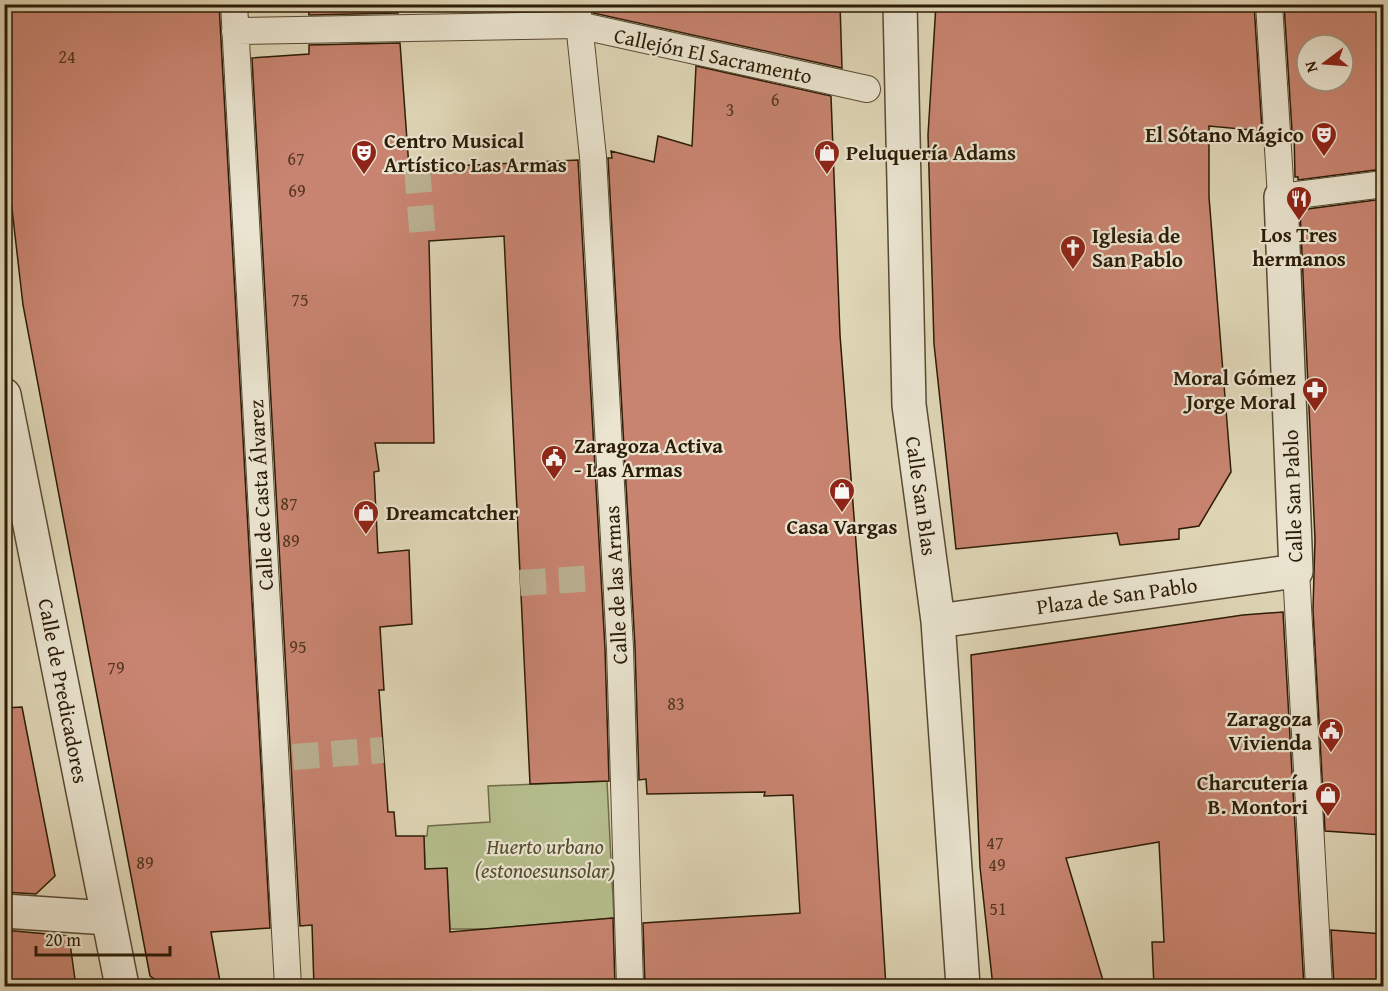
<svg xmlns="http://www.w3.org/2000/svg" width="1388" height="991" font-family="'Gentium Book Plus',serif">
  <style>
    .green { fill: #b5bd8c; stroke: #706c49; stroke-width: 1.5 }
    .building { fill: #c88470; stroke: #2c1c06; stroke-width: 1.5; fill-rule: evenodd }
    .lines { fill: none; stroke-linecap: round; stroke-linejoin: round }
    .pedestrian-tunnel { stroke: #bbb193; stroke-width: 26; stroke-dasharray: 26 13; stroke-linecap: butt }
    .pedestrian-casing { stroke: #594a32; stroke-width: 28 }
    .minor-casing { stroke: #594a32; stroke-width: 36 }
    .pedestrian { stroke: #eae4d0; stroke-width: 26 }
    .minor { stroke: #eae4d0; stroke-width: 33 }
    .labels { text-anchor: middle; stroke-width: 4.5; stroke-linejoin: round; paint-order: stroke }
    .number-label { font-size: 18px; fill: #533620 }
    .street-label { font-size: 21px; fill: #2c1c06; stroke: #eae4d0 }
    .poi-label { font-size: 21px; font-weight: bold; fill: #2c1c06; stroke: #eae4d0; text-anchor: start }
    .park-label { font-size: 21px; font-style: italic; fill: #554c2e; stroke: #eae4d0 }
  </style>
  <rect width="100%" height="100%" fill="#dfd6b6"/>
  <filter id="stains"><feTurbulence type="fractalNoise" baseFrequency=".00333" numOctaves="4"/><feColorMatrix values="0 0 0 0 .2 0 0 0 0 .09 0 0 0 0 .02 0 0 0 .5 -.17"/></filter>
  <radialGradient id="worn" r=".72"><stop offset=".6" stop-color="#630" stop-opacity="0"/><stop offset="1" stop-color="#630" stop-opacity=".3"/></radialGradient>
  <!-- green -->
  <path class="green" d="M607,781l7,137 -125,11h-39l-3,-60h-22l-1,-33h3l1,-10 62,-4 -2,-36z"/>
  <!-- building -->
  <path class="building" d="M4,4h215l51,924 -59,4 10,55h-55l-16,-11 -127,-671 -19,-166z
    M308,4h89l1,9 -89,2z
    M592,4h248l2,64 -249,-55z
    M936,4h318l8,127 -53,-5v71l22,275 -32,54 -20,3v10l-59,6 -3,-12 -161,16 -22,-205 -6,-209z
    M1284,4h99v165l-85,11v-3h-3l-1,-46h-2zM1307,45h36v36h-36z
    M400,43l9,125 169,-8 27,489 4,132 -79,3 -26,-548 -75,5 5,202h-59l4,28 -5,1 4,81 31,-3 3,74 -32,3 4,63h-5l9,122h6l2,24h28l1,33 22,-1 3,64 163,-14 2,69h-301l-2,-62 -12,1 -48,-868 57,-4v-9z
    M696,66l135,30 9,239 28,363 18,289h-241l-2,-64 157,-10 -7,-118 -29,1 1,-4 -118,2 -1,-15 -7,1 -4,-133 -27,-489h4l-1,-7 43,11 4,-26 34,10z
    M1383,199v636l-58,-4 -12,-221 2,-71 -15,-329z
    M1283,612l21,375h-150l-2,-45h12l-5,-100 -93,16 39,129h-112l-13,-120 -9,-212 272,-40z
    M22,707l33,169 -19,18 -32,-2v-184z
    M4,930l65,6 7,51h-72z
    M1331,930l52,4v53h-49z"/>
  <g class="lines">
    <!-- pedestrian-tunnel -->
    <path class="pedestrian-tunnel" d="M417,167l6,74
      M520,583l78,-5
      M293,757l90,-7"/>
    <defs>
      <path id="pedestrian" d="M234,4l54,982
        M577,4l16,153 27,491 10,338
        M1269,4l12,193 103,-13
        M235,31l343,-6 289,64
        M1296,571l23,415"/>
      <path id="minor" d="M900,4l9,401 29,216 25,365
        M4,395l118,591
        M938,621l358,-50 -15,-374
        M4,911l104,7"/>
    </defs>
    <!-- pedestrian casing -->
    <use href="#pedestrian" class="pedestrian-casing"/>
    <!-- minor casing -->
    <use href="#minor" class="minor-casing"/>
    <!-- pedestrian -->
    <use href="#pedestrian" class="pedestrian"/>
    <!-- minor -->
    <use href="#minor" class="minor"/>
  </g>
  <!-- icons -->
  <defs>
    <symbol id="theatre-pin" viewBox="-11 -11 22 30"><path d="M0 17L-7.5 6A9.5 9.5 0 1 1 7.5 6Z" fill="#8f2418" stroke="#eae4d0"/><path d="M-5-5.5Q0-4 5-5.5V0Q5 5 0 6Q-5 5-5 0ZM-3.3-2.5H-1v1.5H-3.3ZM1-2.5H3.3v1.5H1ZM-2.8 1Q0 5.5 2.8 1Z" fill="#fff"/></symbol>
    <symbol id="shop-pin" viewBox="-11 -11 22 30"><path d="M0 17L-7.5 6A9.5 9.5 0 1 1 7.5 6Z" fill="#8f2418" stroke="#eae4d0"/><path d="M-5-2.5h2.3a2.7 3.5 0 0 1 5.4 0H5L5.5 6h-11ZM-1.5-2.5h3a1.5 2.3 0 0 0-3 0Z" fill="#fff"/></symbol>
    <symbol id="restaurant-pin" viewBox="-11 -11 22 30"><path d="M0 17L-7.5 6A9.5 9.5 0 1 1 7.5 6Z" fill="#8f2418" stroke="#eae4d0"/><path d="M-5-6h1v4h1v-4h1v4h1v-4h1v5L-1.5 .5V6h-2V.5L-5-1ZM5-6V6H3V1.5H1.5Q1.5-4 5-6Z" fill="#fff"/></symbol>
    <symbol id="church-pin" viewBox="-11 -11 22 30"><path d="M0 17L-7.5 6A9.5 9.5 0 1 1 7.5 6Z" fill="#8f2418" stroke="#eae4d0"/><path d="M-1.2-6h2.4v3.5h3.3v2.4h-3.3V6h-2.4V-.1h-3.3v-2.4h3.3Z" fill="#fff"/></symbol>
    <symbol id="pharmacy-pin" viewBox="-11 -11 22 30"><path d="M0 17L-7.5 6A9.5 9.5 0 1 1 7.5 6Z" fill="#8f2418" stroke="#eae4d0"/><path d="M-2-6h4v4h4v4h-4v4h-4v-4h-4v-4h4Z" fill="#fff"/></symbol>
    <symbol id="civic-pin" viewBox="-11 -11 22 30"><path d="M0 17L-7.5 6A9.5 9.5 0 1 1 7.5 6Z" fill="#8f2418" stroke="#eae4d0"/><path d="M-.6-6.5H3V-4.5H.6V-3L4-1V1h2V6H-6V1h2V-1L-.6-3ZM-1.2 2.5V6h2.4V2.5Z" fill="#fff"/></symbol>
  </defs>
  <g fill-rule="evenodd">
    <use href="#theatre-pin" x="1309" y="120" width="30" height="40"/>
    <use href="#theatre-pin" x="349" y="138" width="30" height="40"/>
    <use href="#shop-pin" x="812" y="138" width="30" height="40"/>
    <use href="#restaurant-pin" x="1284" y="184" width="30" height="40"/>
    <use href="#church-pin" x="1058" y="233" width="30" height="40"/>
    <use href="#pharmacy-pin" x="1300" y="375" width="30" height="40"/>
    <use href="#civic-pin" x="539" y="443" width="30" height="40"/>
    <use href="#shop-pin" x="827" y="476" width="30" height="40"/>
    <use href="#shop-pin" x="351" y="498" width="30" height="40"/>
    <use href="#civic-pin" x="1316" y="716" width="30" height="40"/>
    <use href="#shop-pin" x="1313" y="780" width="30" height="40"/>
  </g>
  <g class="labels">
    <!-- number labels -->
    <g class="number-label">
      <text x="67" y="63">24</text>
      <text x="775" y="106">6</text>
      <text x="730" y="116">3</text>
      <text x="296" y="165">67</text>
      <text x="297" y="197">69</text>
      <text x="300" y="306">75</text>
      <text x="289" y="510">87</text>
      <text x="291" y="547">89</text>
      <text x="298" y="653">95</text>
      <text x="116" y="674">79</text>
      <text x="676" y="710">83</text>
      <text x="995" y="849">47</text>
      <text x="145" y="869">89</text>
      <text x="997" y="871">49</text>
      <text x="998" y="915">51</text>
    </g>
    <!-- street labels -->
    <g class="street-label">
      <text transform="translate(713 56) rotate(12)" y="7">Callejón El Sacramento</text>
      <text transform="translate(261 495) rotate(-93)" y="7">Calle de Casta Álvarez</text>
      <text transform="translate(921 496) rotate(82)" y="7">Calle San Blas</text>
      <text transform="translate(1293 496) rotate(-92)" y="7">Calle San Pablo</text>
      <text transform="translate(616 585) rotate(-93)" y="7">Calle de las Armas</text>
      <text transform="translate(1117 596) rotate(-8)" y="7">Plaza de San Pablo</text>
      <text transform="translate(63 691) rotate(79)" y="7">Calle de Predicadores</text>
    </g>
    <!-- poi labels -->
    <g class="poi-label">
      <text x="1304" y="142" text-anchor="end">El Sótano Mágico</text>
      <text x="384" y="148">Centro Musical<tspan x="384" dy="24">Artístico Las Armas</tspan></text>
      <text x="846" y="160">Peluquería Adams</text>
      <text x="1299" y="242" text-anchor="middle">Los Tres<tspan x="1299" dy="24">hermanos</tspan></text>
      <text x="1092" y="243">Iglesia de<tspan x="1092" dy="24">San Pablo</tspan></text>
      <text x="1296" y="385" text-anchor="end">Moral Gómez<tspan x="1296" dy="24">Jorge Moral</tspan></text>
      <text x="574" y="453">Zaragoza Activa<tspan x="574" dy="24">- Las Armas</tspan></text>
      <text x="386" y="520">Dreamcatcher</text>
      <text x="842" y="534" text-anchor="middle">Casa Vargas</text>
      <text x="1312" y="726" text-anchor="end">Zaragoza<tspan x="1312" dy="24">Vivienda</tspan></text>
      <text x="1308" y="790" text-anchor="end">Charcutería<tspan x="1308" dy="24">B. Montori</tspan></text>
    </g>
    <!-- park labels -->
    <g class="park-label">
      <text x="545" y="854">Huerto urbano<tspan x="545" dy="24">(estonoesunsolar)</tspan></text>
    </g>
  </g>
  <!-- margin -->
  <rect width="1388" height="991" fill="none" stroke="#dfd6b6" stroke-width="24"/>
  <rect x="6" y="6" width="1376" height="979" fill="none" stroke="#2c1c06" stroke-width="3"/>
  <rect x="12" y="12" width="1364" height="967" fill="none" stroke="#2c1c06" stroke-width="1.5"/>
  <!-- north arrow -->
  <g transform="translate(1325 63) rotate(254)"><circle r="28" fill="#eae4d0" stroke="#9e947f" stroke-width="1.5"/>
  <path d="M0-4.5L10 22L0 15L-10 22Z" fill="#8f2418"/>
  <text y="-9" font-size="16" font-weight="bold" text-anchor="middle" fill="#2c1c06">N</text>
  </g>
  <!-- scale -->
  <path d="M36 946v9h134v-9" fill="none" stroke="#2c1c06" stroke-width="3"/>
  <text x="45" y="946" font-size="18" fill="#2c1c06" stroke="#eae4d0" stroke-width="4.5" paint-order="stroke">20 m</text>
  <rect width="100%" height="100%" filter="url(#stains)"/>
  <rect width="100%" height="100%" fill="url(#worn)"/>
</svg>
